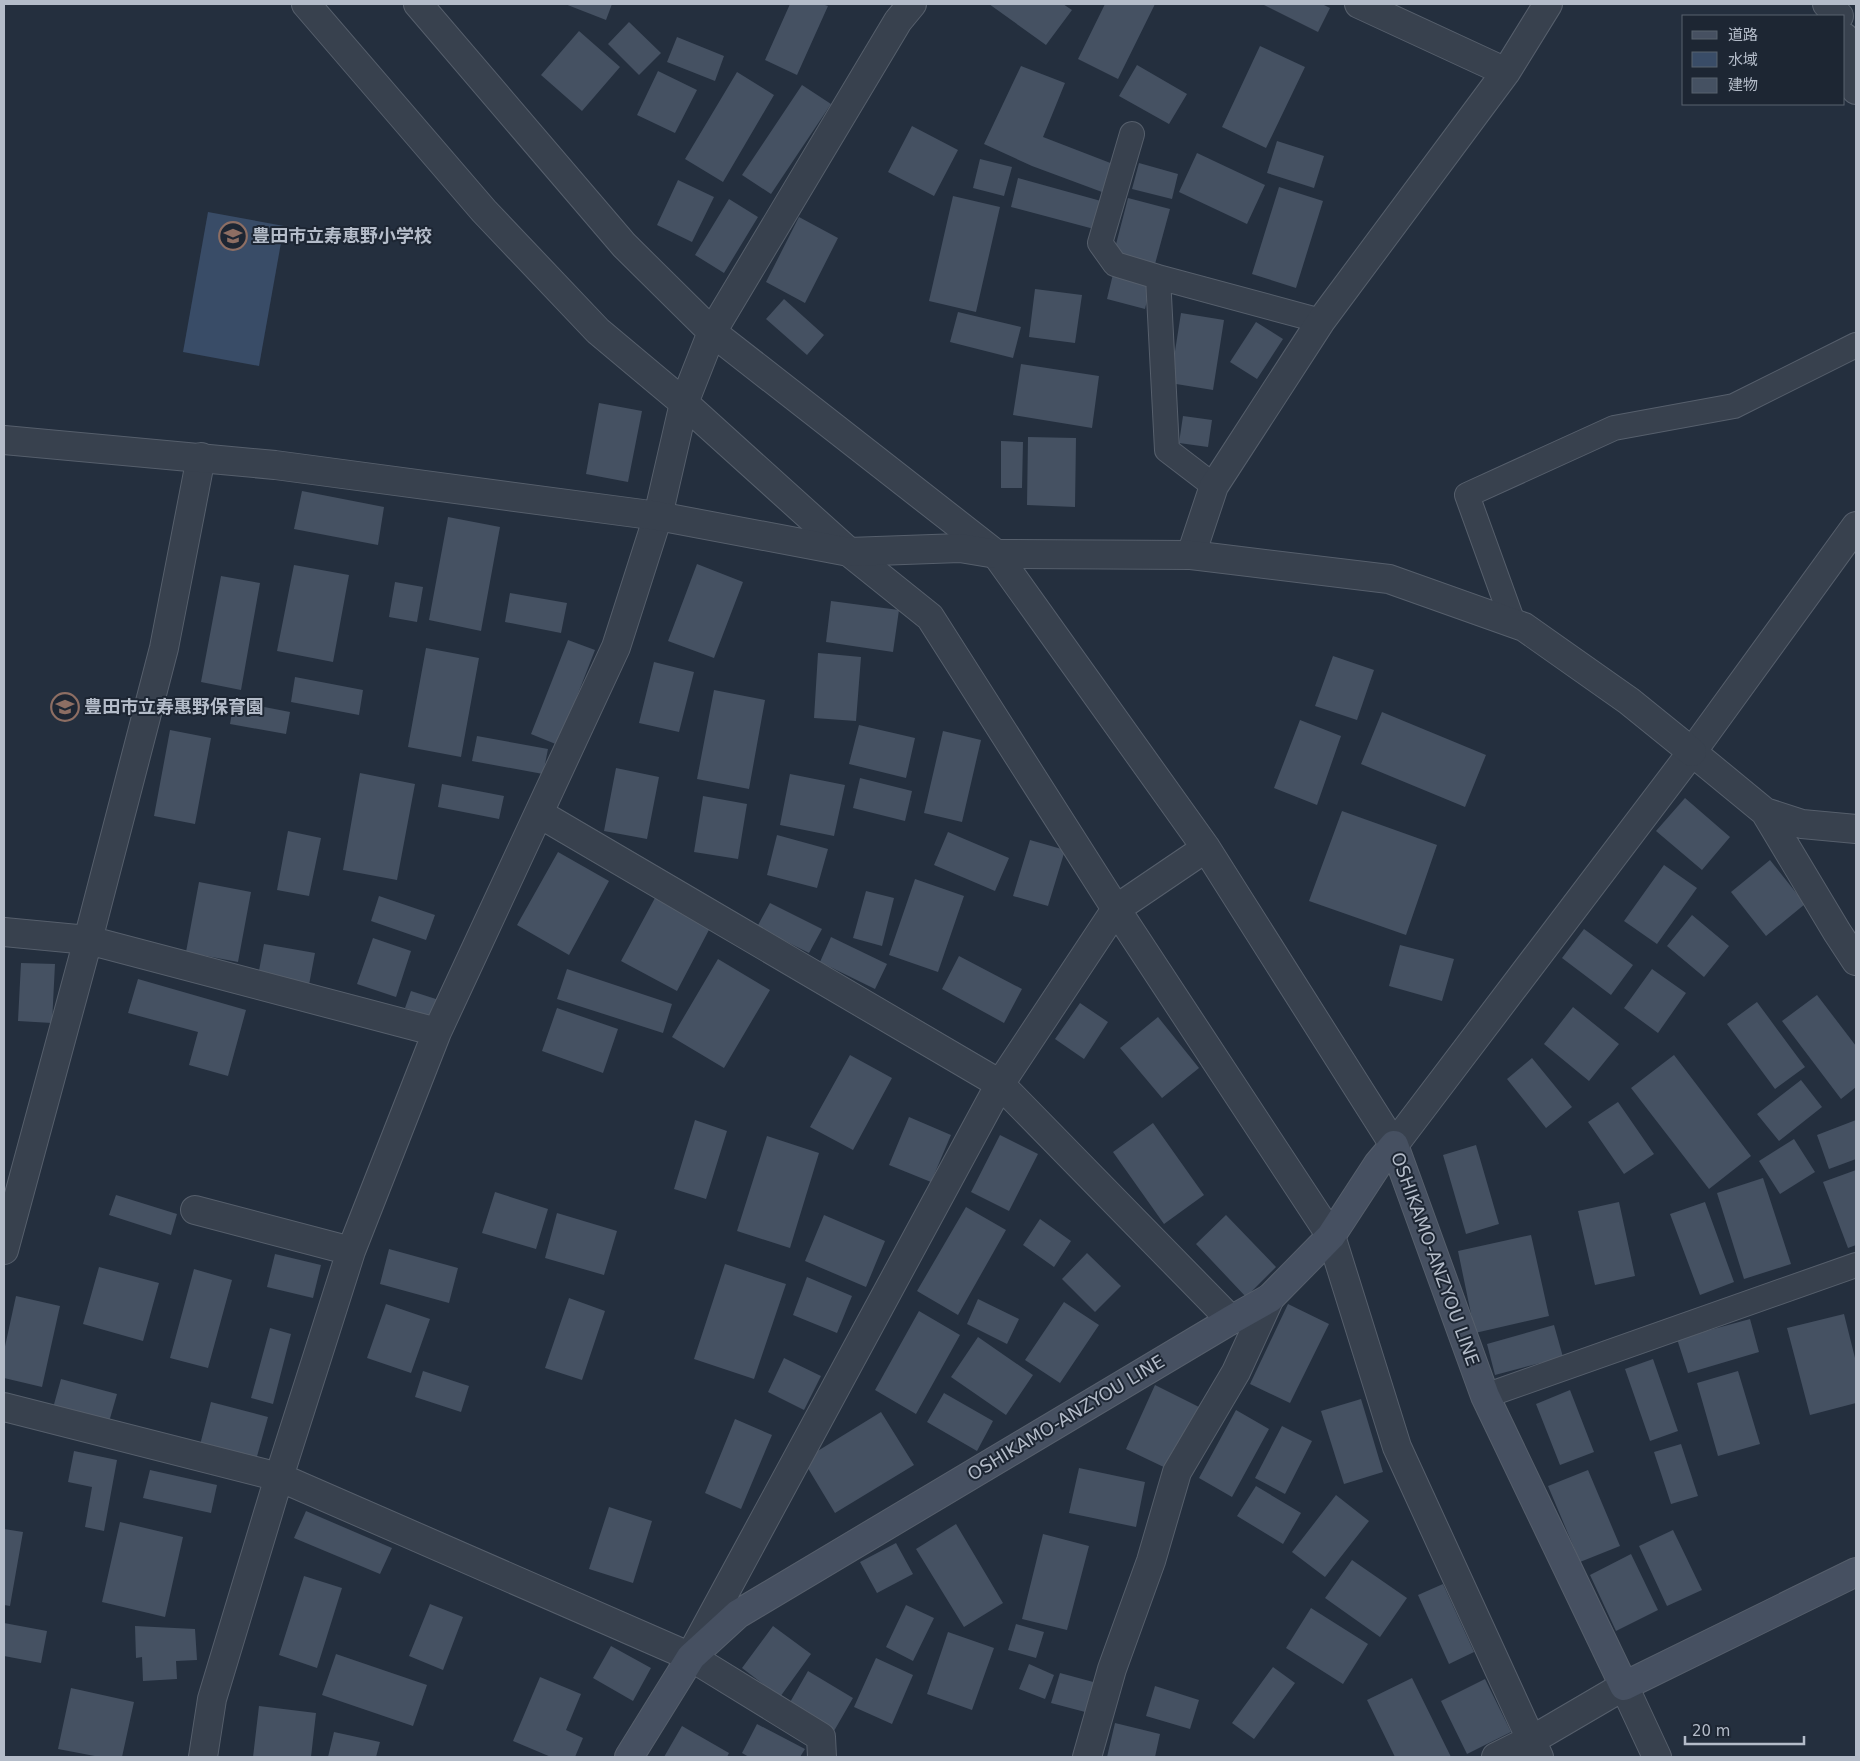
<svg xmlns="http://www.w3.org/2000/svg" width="1860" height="1761" font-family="'DejaVu Sans','Noto Sans JP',sans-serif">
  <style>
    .water { fill: #394c67 }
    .building { fill: #455162 }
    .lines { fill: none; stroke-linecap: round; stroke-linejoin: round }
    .service-casing { stroke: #565f6c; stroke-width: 26 }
    .minor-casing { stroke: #565f6c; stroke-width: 30 }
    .tertiary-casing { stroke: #565f6c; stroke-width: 30 }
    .secondary-casing { stroke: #565f6c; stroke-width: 30 }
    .service { stroke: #38414e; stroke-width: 24 }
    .minor { stroke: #38414e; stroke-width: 28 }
    .tertiary { stroke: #38414e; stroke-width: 28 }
    .secondary { stroke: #465061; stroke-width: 28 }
    .labels { text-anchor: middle; stroke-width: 4; stroke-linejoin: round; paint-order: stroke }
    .poi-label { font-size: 18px; font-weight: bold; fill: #b4bcc9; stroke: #1d2633; text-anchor: start }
    .street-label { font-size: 18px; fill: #b4bcc9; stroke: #1d2633 }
  </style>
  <rect width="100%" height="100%" fill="#242f3e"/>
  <!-- water -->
  <path class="water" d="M208,212l76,14 -25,140 -76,-14z"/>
  <!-- building -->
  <path class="building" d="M565,4h47l-6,16z
    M790,4h32l6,2 -31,69 -32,-15z
    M989,4h74l9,6 -26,35z
    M1105,4h50l-37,75 -40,-20z
    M1265,4h57l8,4 -12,24 -54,-27z
    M629,22l32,31 -22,22 -31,-31z
    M579,31l41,36 -38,44 -41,-36z
    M677,37l47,19 -9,25 -48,-19z
    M1260,46l45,21 -39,81 -44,-21z
    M1137,65l50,29 -18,30 -50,-28z
    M1021,66l44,17 -22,54 70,27 -11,28 -70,-26 -48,-22z
    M658,71l39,19 -22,43 -38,-18z
    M737,72l37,23 -51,87 -38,-23z
    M802,85l29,19 -60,90 -29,-19z
    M912,126l46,24 -24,46 -46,-24z
    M1277,141l47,15 -10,32 -47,-15z
    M1197,153l68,32 -18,39 -68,-32z
    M980,159l32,8 -8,29 -31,-8z
    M1139,163l39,11 -6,25 -40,-10z
    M1018,178l83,23 -7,28 -83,-22z
    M678,180l36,17 -22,45 -35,-17z
    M1279,187l44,14 -27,87 -44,-14z
    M953,196l47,11 -24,105 -47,-11z
    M1128,198l42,11 -15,55 -41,-12z
    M729,199l29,18 -34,56 -29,-18z
    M799,217l39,21 -33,65 -39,-21z
    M1113,274l38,10 -6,25 -38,-10z
    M1035,289l47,6 -7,48 -46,-6z
    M784,299l40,36 -17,20 -41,-36z
    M958,312l63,15 -8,31 -63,-16z
    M1181,313l43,7 -11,70 -43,-7z
    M1256,322l27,17 -26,40 -27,-17z
    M1021,364l78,12 -7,52 -79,-13z
    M599,403l43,8 -14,71 -42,-8z
    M1183,416l29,4 -4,27 -29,-4z
    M1028,437l48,1 -1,69 -48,-2z
    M1001,441l22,1 -1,46h-21z
    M302,491l82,16 -6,38 -84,-16z
    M448,517l52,10 -19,104 -52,-11z
    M697,564l46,18 -29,76 -46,-17z
    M294,565l55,10 -16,87 -56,-11z
    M221,576l39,7 -19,107 -40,-8z
    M395,582l28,5 -6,35 -28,-5z
    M510,593l57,10 -6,30 -56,-11z
    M831,601l68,9 -6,42 -67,-10z
    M568,640l27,10 -37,95 -27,-11z
    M426,648l53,10 -18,99 -53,-10z
    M818,653l43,4 -5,64 -42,-3z
    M1333,656l41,14 -17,50 -42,-14z
    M654,662l40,10 -15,60 -40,-9z
    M295,677l68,13 -4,25 -68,-13z
    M714,690l51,10 -16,89 -52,-10z
    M234,701l56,11 -4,22 -56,-10z
    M1382,712l104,43 -21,52 -104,-43z
    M1300,720l41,16 -24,69 -43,-17z
    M859,725l56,13 -9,40 -57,-14z
    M170,730l41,8 -16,86 -41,-8z
    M943,731l38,9 -19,82 -38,-9z
    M477,736l71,13 -5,25 -71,-13z
    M616,768l43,9 -12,62 -43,-8z
    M360,773l55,11 -18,96 -54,-10z
    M790,774l55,11 -11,51 -54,-11z
    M860,778l52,13 -7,30 -52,-13z
    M442,784l62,12 -5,23 -61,-12z
    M703,796l44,8 -9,55 -44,-7z
    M1685,798l45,39 -28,33 -46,-39z
    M1342,811l95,34 -31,90 -97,-34z
    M288,831l33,7 -12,58 -32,-6z
    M948,832l61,26 -14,33 -61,-26z
    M777,835l51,14 -11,39 -50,-13z
    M1030,840l35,10 -17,56 -35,-10z
    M558,852l51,29 -40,74 -52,-30z
    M1770,860l35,44 -39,32 -35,-44z
    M1664,865l33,23 -40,56 -33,-23z
    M915,879l49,17 -26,76 -49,-17z
    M199,882l52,10 -13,70 -52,-10z
    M866,891l28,7 -12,48 -29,-8z
    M379,896l56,19 -9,25 -55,-19z
    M656,896l55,30 -34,65 -56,-30z
    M770,903l52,26 -13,24 -52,-26z
    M1692,915l37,31 -25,31 -37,-31z
    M1584,929l49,36 -22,30 -49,-37z
    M831,937l56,27 -12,25 -55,-27z
    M373,938l38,13 -15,46 -39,-13z
    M264,944l51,9 -6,32 -51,-9z
    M1400,945l54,14 -12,42 -53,-15z
    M959,956l63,33 -18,34 -62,-34z
    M718,959l52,31 -46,78 -52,-31z
    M21,963l34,1 -3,59 -34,-2z
    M567,969l105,35 -9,29 -106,-34z
    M1652,969l34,24 -28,40 -34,-25z
    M138,979l108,31 -18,66 -39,-11 9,-33 -70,-19z
    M411,991l28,9 -6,18 -28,-10z
    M1817,995l39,51v41l-15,12 -59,-78z
    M1757,1002l48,65 -30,22 -48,-65z
    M1080,1003l28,19 -24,37 -29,-20z
    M1573,1007l46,37 -30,37 -45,-37z
    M557,1008l61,21 -15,44 -61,-22z
    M1158,1017l41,51 -37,30 -42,-50z
    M850,1055l42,23 -39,72 -43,-23z
    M1674,1055l77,101 -42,33 -78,-101z
    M1532,1058l40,49 -26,21 -39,-49z
    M1801,1080l21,27 -43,34 -22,-27z
    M1618,1102l36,52 -30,20 -36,-52z
    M909,1117l42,18 -20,47 -42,-17z
    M695,1120l32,11 -21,68 -32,-10z
    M1856,1120v39l-27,10 -12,-34z
    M1153,1123l51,72 -40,29 -51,-72z
    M1000,1135l38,19 -29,57 -38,-19z
    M767,1136l52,17 -29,95 -53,-17z
    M1794,1139l21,33 -35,22 -21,-33z
    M1476,1145l23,79 -33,10 -23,-79z
    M1856,1170v75l-8,3 -25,-66z
    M1763,1178l28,86 -47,15 -27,-86z
    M495,1192l53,17 -12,40 -54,-16z
    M116,1195l61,19 -6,21 -62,-20z
    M1619,1202l16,74 -40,9 -17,-74z
    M1705,1202l29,80 -34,13 -30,-81z
    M966,1207l40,23 -48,85 -41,-24z
    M557,1213l60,18 -13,44 -59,-17z
    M824,1215l61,26 -19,46 -61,-26z
    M1226,1215l50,52 -30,30 -50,-53z
    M1040,1219l31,22 -17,26 -31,-22z
    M1531,1235l18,81 -74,17 -17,-82z
    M389,1249l69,19 -9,35 -69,-19z
    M1087,1253l34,33 -26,26 -33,-33z
    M275,1254l46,11 -8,33 -46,-11z
    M725,1264l61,20 -32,95 -60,-20z
    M99,1267l60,16 -16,58 -60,-17z
    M194,1269l38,11 -24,88 -38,-10z
    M807,1277l45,19 -15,37 -44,-18z
    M16,1296l44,10 -18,81 -38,-9v-27z
    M569,1298l36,13 -23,69 -37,-12z
    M978,1299l41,20 -12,25 -40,-20z
    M1064,1302l35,23 -39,58 -35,-23z
    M386,1304l44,15 -19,54 -44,-15z
    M1288,1304l41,20 -39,79 -40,-19z
    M919,1311l41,24 -44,79 -41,-24z
    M1844,1314l12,48v41l-46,12 -23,-87z
    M1750,1319l9,33 -71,21 -11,-34z
    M1554,1325l9,32 -68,18 -8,-31z
    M270,1328l21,6 -18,70 -22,-6z
    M978,1337l55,38 -27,40 -55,-38z
    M784,1358l37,18 -17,34 -36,-18z
    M1653,1359l25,72 -28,10 -25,-72z
    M423,1371l46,15 -8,26 -46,-15z
    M1738,1371l22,73 -42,12 -21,-73z
    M61,1379l56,15 -8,28 -56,-14z
    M1155,1385l44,22 -29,63 -44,-21z
    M1570,1390l24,62 -34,13 -24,-61z
    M944,1393l49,28 -16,30 -50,-29z
    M1361,1399l22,73 -39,12 -23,-73z
    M211,1402l57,15 -12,43 -56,-15z
    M1236,1410l33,19 -37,68 -33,-19z
    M881,1412l33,53 -79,48 -32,-53z
    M735,1419l37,16 -31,74 -36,-16z
    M1282,1426l30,15 -27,53 -30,-16z
    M1681,1444l17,52 -27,8 -17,-52z
    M74,1451l43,9 -13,71 -19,-4 7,-40 -24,-5z
    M1079,1468l66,14 -9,45 -67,-14z
    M150,1470l67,15 -6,28 -68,-15z
    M1588,1470l32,76 -40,16 -32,-76z
    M1256,1486l45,27 -18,31 -46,-28z
    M1336,1495l33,26 -44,56 -33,-25z
    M609,1507l43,14 -19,62 -44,-14z
    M306,1511l86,37 -12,26 -86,-36z
    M120,1522l63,15 -18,80 -63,-15z
    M956,1524l47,79 -39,24 -48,-78z
    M4,1529l19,3 -13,74 -6,-1z
    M1673,1530l29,60 -35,16 -28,-60z
    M1043,1534l46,12 -22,84 -45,-11z
    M896,1543l17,31 -36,19 -17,-31z
    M1631,1554l27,56 -42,21 -26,-56z
    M1352,1560l55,38 -27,39 -55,-39z
    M304,1576l38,12 -25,80 -38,-13z
    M1443,1584l31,68 -25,12 -31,-69z
    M430,1604l33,13 -20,53 -34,-14z
    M906,1605l28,13 -21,43 -27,-14z
    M1311,1608l57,36 -25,40 -57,-36z
    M4,1623l43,8 -6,32 -37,-7z
    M1016,1624l28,8 -8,26 -28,-8z
    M135,1626l60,3 2,31 -21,1 1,18 -34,2 -1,-24 -6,1z
    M773,1626l38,28 -31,43 -38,-29z
    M948,1632l46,16 -22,62 -45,-16z
    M611,1646l40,22 -18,33 -40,-23z
    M336,1654l91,31 -14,41 -91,-31z
    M876,1658l37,17 -21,49 -38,-17z
    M1029,1664l25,11 -9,24 -26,-10z
    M1273,1667l22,16 -41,56 -22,-16z
    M808,1671l45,27 -19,33 -45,-27z
    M1060,1673l37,10 -8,30 -38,-10z
    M540,1677l41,17 -15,36 17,8 -8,19h-24l-38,-16z
    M1412,1678l39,79h-56l-28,-57z
    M1485,1679l26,53 -44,22 -26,-53z
    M1155,1686l44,14 -9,29 -44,-13z
    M71,1688l63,14 -12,55h-22l-42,-8z
    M259,1706l57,7 -5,44h-58z
    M1115,1723l45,11 -5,23h-48z
    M757,1724l48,25 -5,8h-51l-7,-4z
    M682,1726l47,27 -2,4h-63z
    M334,1732l46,10 -4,15h-48z"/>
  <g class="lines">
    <defs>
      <path id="service" d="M1132,134l-32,109 15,21 43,13 163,44
        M1158,277l9,173 47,36
        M1514,625l-47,-130 147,-67 120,-22 122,-61
        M1485,1396l371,-131"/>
      <path id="minor" d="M306,4l178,207 114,120 86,72 165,149 81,65 186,292 215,327 66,211 142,310
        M418,4l206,241 88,87 284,222 210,294 188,297 298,-393 164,-226
        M1359,4l147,68
        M1827,4l12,12
        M1844,37l12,53
        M1191,555l23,-69 107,-165 185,-249 42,-68
        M1692,752l73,60 72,120 19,29
        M1765,812l37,12 54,5
        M540,814l460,270 231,236
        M4,932l84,8 349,92
        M195,1210l156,41
        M4,1250l84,-310 76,-292 37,-191
        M4,1407l275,70 412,180 130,80 1,20
        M692,1653l308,-569 116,-175 90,-61
        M203,1757l9,-58 67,-222 72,-226 86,-219 179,-385 42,-131 26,-113 28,-71 186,-311 14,-17
        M1087,1757l25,-88 39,-108 26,-89 59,-100 34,-74
        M1496,1757l46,-23 82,-48 33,71"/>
      <path id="tertiary" d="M4,440l271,25 383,51 191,36 111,-4 36,6 195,1 198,24 135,48 105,74 63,51"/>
      <path id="secondary" d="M629,1757l62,-100 47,-43 493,-294 39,-22 61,-62 47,-72 16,-19 91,251 139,290 232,-114"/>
    </defs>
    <!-- service casing -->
    <use href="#service" class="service-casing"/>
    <!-- minor casing -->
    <use href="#minor" class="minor-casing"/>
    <!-- tertiary casing -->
    <use href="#tertiary" class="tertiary-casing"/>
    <!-- secondary casing -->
    <use href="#secondary" class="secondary-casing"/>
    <!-- service -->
    <use href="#service" class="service"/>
    <!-- minor -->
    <use href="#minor" class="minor"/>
    <!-- tertiary -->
    <use href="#tertiary" class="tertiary"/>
    <!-- secondary -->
    <use href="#secondary" class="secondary"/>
  </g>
  <!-- icons -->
  <defs>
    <symbol id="school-ring" viewBox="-11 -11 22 22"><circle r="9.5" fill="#1d2633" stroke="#8d6e63" stroke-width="1.5"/><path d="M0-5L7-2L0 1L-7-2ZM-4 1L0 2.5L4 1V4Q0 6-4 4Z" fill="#8d6e63"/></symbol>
  </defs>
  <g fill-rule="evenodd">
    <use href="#school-ring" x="217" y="220" width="32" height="32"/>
    <use href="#school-ring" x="49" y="691" width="32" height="32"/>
  </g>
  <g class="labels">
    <!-- poi labels -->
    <g class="poi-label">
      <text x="252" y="242">豊田市立寿恵野小学校</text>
      <text x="84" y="713">豊田市立寿惠野保育園</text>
    </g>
    <!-- street labels -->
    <g class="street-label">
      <text transform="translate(1435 1259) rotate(70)" y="6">OSHIKAMO-ANZYOU LINE</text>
      <text transform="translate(1066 1418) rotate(-31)" y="6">OSHIKAMO-ANZYOU LINE</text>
    </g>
  </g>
  <!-- border -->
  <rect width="1860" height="1761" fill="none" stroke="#b4bcc9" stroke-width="10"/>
  <!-- legend -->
  <rect x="1682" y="15" width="162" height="90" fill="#1d2633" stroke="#59626f"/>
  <rect x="1692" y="31" width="25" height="8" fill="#465061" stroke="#59626f"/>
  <text x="1728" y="40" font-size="15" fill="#b4bcc9">道路</text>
  <rect x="1692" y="52" width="25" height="15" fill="#394c67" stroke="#59626f"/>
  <text x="1728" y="65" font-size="15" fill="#b4bcc9">水域</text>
  <rect x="1692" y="78" width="25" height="15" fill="#455162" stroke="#59626f"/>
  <text x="1728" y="90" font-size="15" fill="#b4bcc9">建物</text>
  <!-- scale -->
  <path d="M1685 1736v8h119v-8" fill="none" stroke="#b4bcc9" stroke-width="2.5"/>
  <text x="1692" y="1736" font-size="15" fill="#b4bcc9" stroke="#1d2633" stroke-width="4" paint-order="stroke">20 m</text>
</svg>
